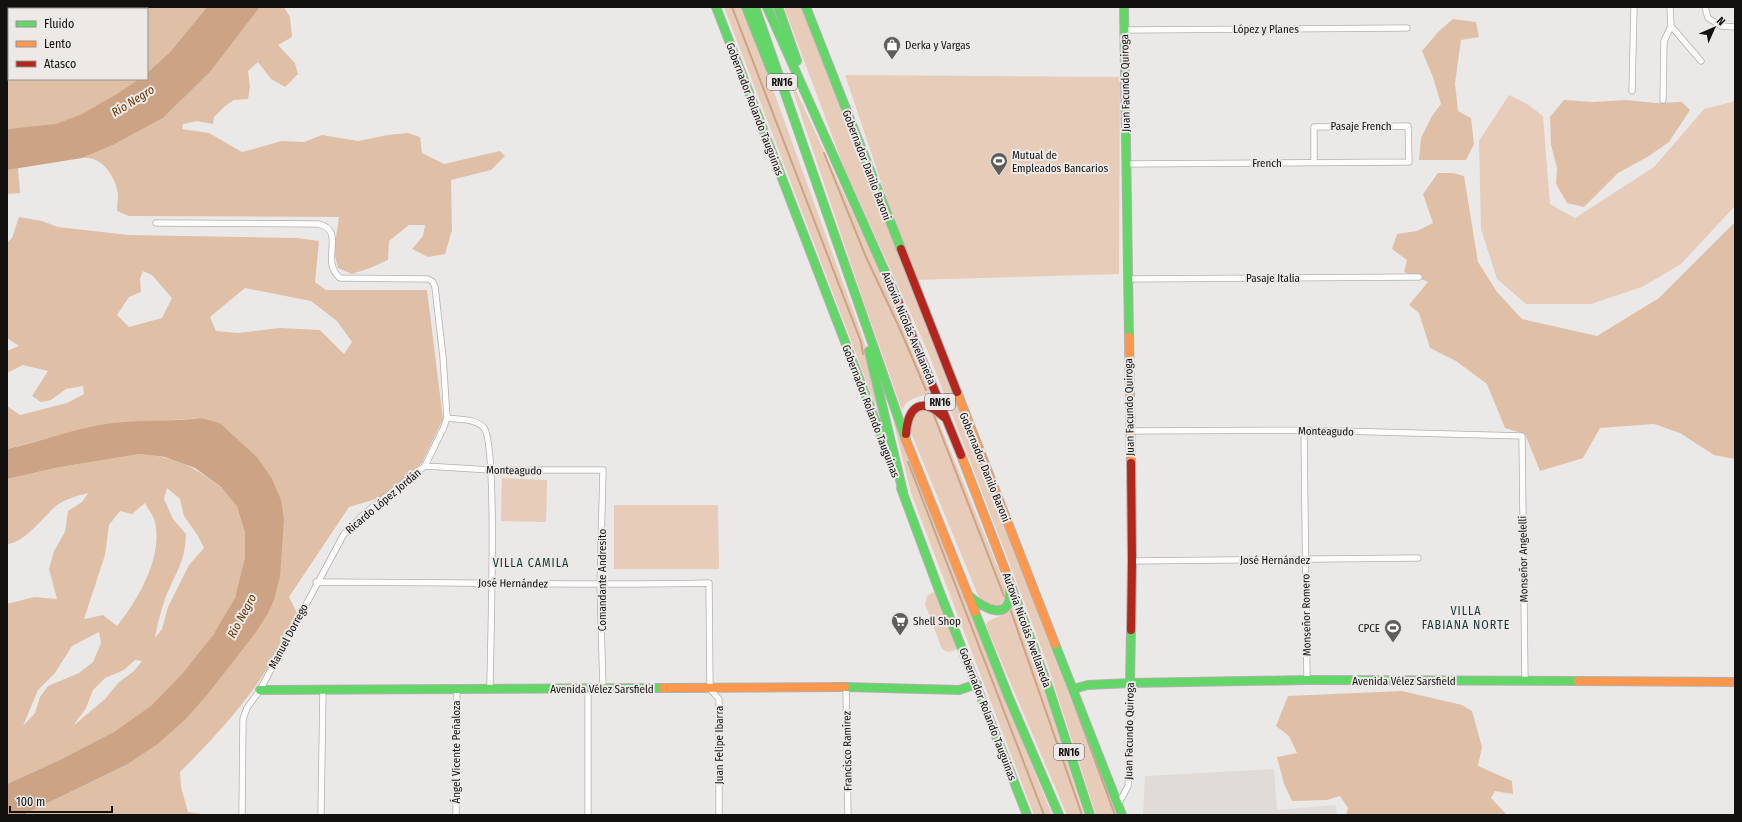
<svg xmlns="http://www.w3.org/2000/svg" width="1742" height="822" font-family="'Fira Sans Condensed',sans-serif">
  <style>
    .built { fill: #e0dbd7 }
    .green { fill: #e7ccb9 }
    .forest { fill: #e0bfa7; fill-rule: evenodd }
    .water { fill: #cca385 }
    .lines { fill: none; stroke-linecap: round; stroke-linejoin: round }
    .stream { stroke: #cca385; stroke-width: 2 }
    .street-casing { stroke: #b2b0b0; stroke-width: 7 }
    .fast-casing { stroke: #b2b0b0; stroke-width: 10 }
    .slow-casing { stroke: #b2b0b0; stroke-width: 10 }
    .jam-casing { stroke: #b2b0b0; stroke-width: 10 }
    .street { stroke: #fcfcfc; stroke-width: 5.5 }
    .fast { stroke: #63d668; stroke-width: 8 }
    .slow { stroke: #ff974d; stroke-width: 8 }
    .jam { stroke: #b3261e; stroke-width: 8 }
    .labels { text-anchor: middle; stroke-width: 4; stroke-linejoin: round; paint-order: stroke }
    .shield { fill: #ece9e7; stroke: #535250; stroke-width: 1 }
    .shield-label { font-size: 10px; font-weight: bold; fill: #121110 }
    .street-label { font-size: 11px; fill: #121110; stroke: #ece9e7 }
    .poi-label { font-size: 11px; fill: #121110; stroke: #ece9e7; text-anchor: start }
    .water-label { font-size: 12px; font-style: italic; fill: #6b3500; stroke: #ece9e7 }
    .neighbourhood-label { font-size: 12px; letter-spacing: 1px; fill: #16383c; stroke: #ece9e7 }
  </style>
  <rect width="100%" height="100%" fill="#ebe9e8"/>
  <!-- built -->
  <path class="built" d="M1274,769l3,41 59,-5 1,10h-194l2,-39z"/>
  <!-- green -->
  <path class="green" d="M724,7h17l26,66 95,262 36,129z
    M784,7h18l314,808h-20l-46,-143 -25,-68 -97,-252 -85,-187z
    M785,67l123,265 21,57v4c-11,5 -20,4 -27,17l-41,-116z
    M845,75l275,2 -1,197 -205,6z
    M1509,95l18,9 16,12 7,88 25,14 79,-51 50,-58 28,-7 3,-3v107l-54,58 -39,23 -51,17h-65l-29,-25 -16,-50 -2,-88z
    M890,407l59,153 103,255h-18l-123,-322z
    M918,410h10l8,5 69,170c3,9 0,17 -8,22l-17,-7 -71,-172 2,-11z
    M502,478l45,2 -1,42 -45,-1z
    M614,505h104l1,64h-105z
    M933,592l3,1 22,54 -4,4 -7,1 -5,-3 -17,-45 2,-8z
    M1012,603l22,56 50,156h-17l-80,-187 -1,-4c8,-10 16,-2 26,-21z"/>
  <!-- forest -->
  <path class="forest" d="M7,7h85l-2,2h-81v34l-2,2z
    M106,7h101l-37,45 -23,21v-64z
    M260,7h24l6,10 2,20 -14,8 17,18 3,11 -13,13 -14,-8 -13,-17 -10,9 2,16 -2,12 -14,1 -10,7 -10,10 -1,7 -16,-3 -14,3 -1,5 27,4 33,19 40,-11 22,1 18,-7 36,6 30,-6 20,-2 12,4 2,16 22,11 56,-13 5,5 -14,14 -40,10 1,50 -7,24 -17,3 -16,-8 11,-13 2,-11h-16l-20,16 -1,19 -18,8 -18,6 -14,-6 -4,-17 5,-34 -210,-1 -12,-5c0,-5 1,-11 1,-16 -2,-18 -16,-40 -36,-37l31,-13 50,-27 47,-46z
    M1453,19l23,3 3,15 -18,3 -6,43 3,28 13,7 3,26 -8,16h-47l2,-22 11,-22 9,-12 -8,-27 -11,-26 16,-19z
    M7,60h2v19h130c-25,17 -53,37 -82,45 -16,4 -34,3 -50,5z
    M1564,100l29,2 33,-2 30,3 26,-1 8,8 -21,32 -20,14 -31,17 -34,34 -17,-4 -11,-19 1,-16 -6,-23 -1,-28z
    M18,168l2,25 -13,1v-24z
    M1438,173h15l11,3 14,86 19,30 25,27 75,17 62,-38 76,-76v237l-21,-4 -34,-22 -26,-9 -54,4 -17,30 -43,13 -15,-37 -20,-6 -18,-44 -31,-23 -26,-13 -11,-35 -10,-8 19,-23 -24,-10 3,-12 -15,-11 5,-15 20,-3 16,-8 -10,-29z
    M19,217l23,4 16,6 70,8 169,3 22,3 -4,41 11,8h101l16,129 -21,44 -39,34 -34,10 -60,90 9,18c-14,23 -26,48 -41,69 -23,32 -50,61 -77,88l1,15 7,25 21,3h-186l105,-51 30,-20 28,-25 22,-25 59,-79 -10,-158 -37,-34 -18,-5 -103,7 -92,24v-43l13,9 47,-12 17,-9 -1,-8 -17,3 -15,11 -10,2 -9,-6 16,-25 -25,-6 -16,8v-22l12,-5 -12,-8v-95l5,-5zM143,271l9,4 20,23 -10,20 -33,9 -12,-12 12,-18 12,-5 -1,-13zM245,288l66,13 26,20 15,21 -8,12 -24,-24 -40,-2 -42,5 -22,-2 -6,-14z
    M140,454c30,3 47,8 72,27 9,6 21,15 26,25 13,26 8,65 -3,91 -2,7 -7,13 -10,19 -18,30 -48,69 -75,91 -42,34 -94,55 -143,77v-180l27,-7 23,2 -8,-30 5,-18 11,-19 3,-21 14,-9 6,-9c-9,2 -25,7 -32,13 -13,11 -31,37 -49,38v-65l53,-12zM167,488l13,11 4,17 14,20 6,12 -15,17 -21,42 -6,22 -7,9c2,-12 6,-27 10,-39 10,-26 20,-35 21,-65l-13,-15 -9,-20zM145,503c2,5 7,10 9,16 11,35 -16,81 -37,107l-14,-11 -19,4 21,-64 4,-30 11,-14 12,3zM99,632l2,11 -8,19 -14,11 -31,13 -8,11 -5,16 -12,13 15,-36 17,-17 17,-27zM135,660l7,1 -8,10 -15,11 -14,17 -32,27 13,-18 7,-18 12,-12 19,-8z
    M1402,691l60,14 10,6 10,36 -4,19 34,15 1,13 -18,-3 -4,7 16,17h-161l2,-7 -8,-12 -13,4 -35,1 -8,-17 -7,-27 20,-4 -8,-17 -13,-10 12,-30z"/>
  <!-- water -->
  <path class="water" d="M207,7h53l-50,65 -47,46 -50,27 -31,13 -75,12v-41l49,-5 26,-10 33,-19 24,-16h8v-6l23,-21z
    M202,418l18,5 37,34 15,22 9,21 3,19 -4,57 -6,24 -7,15 -11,17 -48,62 -22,25 -28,25 -30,20 -105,51h-16v-31l53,-24 54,-28 37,-26 32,-33 30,-38 22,-37 10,-40v-26l-8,-26 -16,-19 -26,-19 -30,-11 -25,-3 -80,13 -53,12v-30c31,-7 61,-18 92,-24 34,-6 69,-3 103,-7z"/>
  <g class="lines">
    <!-- stream -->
    <path class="stream" d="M732,7l129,335 2,12
      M824,153l42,104 33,70 27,63
      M933,413l71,183
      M908,462l136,353
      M1011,611l71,204
      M1072,698l43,117"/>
    <defs>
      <path id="street" d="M1705,7l3,11 13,8 14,1
        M1671,26l30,35
        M1124,30l283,-2
        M1632,91l2,-84
        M1663,100l1,-59 7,-15 -1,-19
        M1126,164l283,-2 -1,-36 -94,1v35
        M156,223l163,1c28,8 0,36 21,54l88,1 5,3 2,5 8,70 4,61 -4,11 -18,37 -61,48 -20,20 -84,156 -13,18 -4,11 -1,96
        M1128,279l291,-2
        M447,418c11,2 29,0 37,10 14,17 6,224 6,260
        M1304,430l3,250
        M1130,431l174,-1 218,6 3,245
        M425,466l66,4h112l-3,115 3,104
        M1132,561l286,-3
        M316,582c131,0 262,4 393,1l1,106 9,10v116
        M846,687l2,128
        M1118,805l10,-19 3,-54 -1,-49
        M321,815l2,-125
        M456,815l1,-126
        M588,815v-126"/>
      <path id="fast" d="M716,7l178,462
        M746,7l25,63
        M755,7l151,433
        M767,7l131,294
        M778,7l19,54
        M806,7l95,242
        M1124,7l5,330
        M869,351l34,141
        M901,488l36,97 90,230
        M1012,588l37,101 41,126
        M968,595c16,14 44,29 42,-7
        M975,612l34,86 50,117
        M1055,644l67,171
        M1130,683l1,-53
        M845,687l114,3 18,-6
        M1073,689l15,-4 42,-2 177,-3 271,1
        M260,690l403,-2"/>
      <path id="slow" d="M1129,337l2,126
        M957,392l98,252
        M906,440l69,172
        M961,455l51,133
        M1578,681l157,1
        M663,688l182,-1"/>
      <path id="jam" d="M901,249l56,143
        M898,301l63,154
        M906,434c2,-28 16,-38 38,-17
        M1131,463l1,98 -1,69"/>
    </defs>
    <!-- street casing -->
    <use href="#street" class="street-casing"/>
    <!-- fast casing -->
    <use href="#fast" class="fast-casing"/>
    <!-- slow casing -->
    <use href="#slow" class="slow-casing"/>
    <!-- jam casing -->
    <use href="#jam" class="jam-casing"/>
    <!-- street -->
    <use href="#street" class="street"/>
    <!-- fast -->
    <use href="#fast" class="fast"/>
    <!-- slow -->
    <use href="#slow" class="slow"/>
    <!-- jam -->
    <use href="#jam" class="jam"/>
  </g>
  <!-- icons -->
  <defs>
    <symbol id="shop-pin" viewBox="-11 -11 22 30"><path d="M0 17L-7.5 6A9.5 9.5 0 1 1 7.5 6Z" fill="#5e5d5c" stroke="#ece9e7"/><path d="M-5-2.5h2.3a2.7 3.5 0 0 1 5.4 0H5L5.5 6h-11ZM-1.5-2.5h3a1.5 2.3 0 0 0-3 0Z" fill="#fff"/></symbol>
    <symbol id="stadium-pin" viewBox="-11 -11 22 30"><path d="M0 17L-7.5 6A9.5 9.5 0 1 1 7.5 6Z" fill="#5e5d5c" stroke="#ece9e7"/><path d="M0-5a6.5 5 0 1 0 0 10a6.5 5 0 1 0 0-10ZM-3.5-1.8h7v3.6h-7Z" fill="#fff"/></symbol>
    <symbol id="supermarket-pin" viewBox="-11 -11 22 30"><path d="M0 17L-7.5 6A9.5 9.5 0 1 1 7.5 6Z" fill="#5e5d5c" stroke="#ece9e7"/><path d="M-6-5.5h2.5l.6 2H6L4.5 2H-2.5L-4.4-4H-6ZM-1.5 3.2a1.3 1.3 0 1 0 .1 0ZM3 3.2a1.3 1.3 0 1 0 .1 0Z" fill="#fff"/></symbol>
  </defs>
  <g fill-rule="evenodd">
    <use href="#shop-pin" x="882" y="35" width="20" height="27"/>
    <use href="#stadium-pin" x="989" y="151" width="20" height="27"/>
    <use href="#supermarket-pin" x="890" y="611" width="20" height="27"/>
    <use href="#stadium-pin" x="1383" y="618" width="20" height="27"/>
  </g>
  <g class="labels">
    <!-- shield labels -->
    <g class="shield">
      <rect x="767" y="74" width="30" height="16" rx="3"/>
      <rect x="925" y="394" width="30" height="16" rx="3"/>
      <rect x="1054" y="744" width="30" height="16" rx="3"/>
    </g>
    <g class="shield-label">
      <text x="782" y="86">RN16</text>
      <text x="940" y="406">RN16</text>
      <text x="1069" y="756">RN16</text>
    </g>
    <!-- street labels -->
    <g class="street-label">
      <text x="1266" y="33">López y Planes</text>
      <text transform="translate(1125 83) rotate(-91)" y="4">Juan Facundo Quiroga</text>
      <text transform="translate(755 109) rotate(69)" y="4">Gobernador Rolando Tauguinas</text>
      <text x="1361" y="130">Pasaje French</text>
      <text x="1267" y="167">French</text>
      <text transform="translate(867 165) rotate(69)" y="4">Gobernador Danilo Baroni</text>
      <text x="1273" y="282">Pasaje Italia</text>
      <text transform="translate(909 328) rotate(67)" y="4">Autovía Nicolás Avellaneda</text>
      <text transform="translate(1129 407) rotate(-91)" y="4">Juan Facundo Quiroga</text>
      <text transform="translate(871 411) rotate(69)" y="4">Gobernador Rolando Tauguinas</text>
      <text transform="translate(1326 431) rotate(1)" y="4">Monteagudo</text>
      <text transform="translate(985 467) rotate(68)" y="4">Gobernador Danilo Baroni</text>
      <text transform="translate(514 470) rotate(1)" y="4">Monteagudo</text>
      <text transform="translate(383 501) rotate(-40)" y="4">Ricardo López Jordán</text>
      <text transform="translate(1523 559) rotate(-91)" y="4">Monseñor Angelelli</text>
      <text x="1275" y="564">José Hernández</text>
      <text transform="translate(602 580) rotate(-90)" y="4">Comandante Andresito</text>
      <text transform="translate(513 583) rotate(1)" y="4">José Hernández</text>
      <text transform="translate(1306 615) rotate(-91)" y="4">Monseñor Romero</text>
      <text transform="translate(1027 630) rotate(70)" y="4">Autovía Nicolás Avellaneda</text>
      <text transform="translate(288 636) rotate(-62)" y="4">Manuel Dorrego</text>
      <text x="1404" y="685">Avenida Vélez Sarsfield</text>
      <text x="602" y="693">Avenida Vélez Sarsfield</text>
      <text transform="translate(988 714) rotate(69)" y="4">Gobernador Rolando Tauguinas</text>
      <text transform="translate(1129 731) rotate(-89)" y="4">Juan Facundo Quiroga</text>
      <text transform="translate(719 745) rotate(-90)" y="4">Juan Felipe Ibarra</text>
      <text transform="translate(847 751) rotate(-91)" y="4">Francisco Ramírez</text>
      <text transform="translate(456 752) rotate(-90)" y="4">Ángel Vicente Peñaloza</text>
    </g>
    <!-- poi labels -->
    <g class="poi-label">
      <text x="905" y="49">Derka y Vargas</text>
      <text x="1012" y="159">Mutual de<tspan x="1012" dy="13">Empleados Bancarios</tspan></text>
      <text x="913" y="625">Shell Shop</text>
      <text x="1380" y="632" text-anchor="end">CPCE</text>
    </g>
    <!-- water labels -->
    <g class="water-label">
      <text transform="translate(133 101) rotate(-32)" y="4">Río Negro</text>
      <text transform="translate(242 616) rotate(-62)" y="4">Río Negro</text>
    </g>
    <!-- neighbourhood labels -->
    <g class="neighbourhood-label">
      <text x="531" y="567">VILLA CAMILA</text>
      <text x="1466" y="615">VILLA<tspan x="1466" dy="14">FABIANA NORTE</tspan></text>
    </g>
  </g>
  <!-- border -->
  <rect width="1742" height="822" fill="none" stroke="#121110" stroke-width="16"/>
  <!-- legend -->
  <rect x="8" y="8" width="140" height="72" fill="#ece9e7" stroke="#959391"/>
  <rect x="16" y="21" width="20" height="6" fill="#63d668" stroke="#959391"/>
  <text x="44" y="28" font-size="12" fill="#121110">Fluido</text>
  <rect x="16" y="41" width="20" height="6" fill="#ff974d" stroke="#959391"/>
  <text x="44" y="48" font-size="12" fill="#121110">Lento</text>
  <rect x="16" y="61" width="20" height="6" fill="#b3261e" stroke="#959391"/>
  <text x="44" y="68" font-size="12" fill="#121110">Atasco</text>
  <!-- north arrow -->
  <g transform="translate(1714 28) rotate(45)" stroke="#ece9e7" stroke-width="3" paint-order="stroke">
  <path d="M0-3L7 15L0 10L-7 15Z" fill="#121110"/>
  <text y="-6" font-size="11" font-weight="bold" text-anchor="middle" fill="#121110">N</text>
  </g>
  <!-- scale -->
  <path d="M10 806v6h102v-6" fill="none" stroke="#121110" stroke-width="2"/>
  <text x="16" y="806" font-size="12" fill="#121110" stroke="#ece9e7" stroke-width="3" paint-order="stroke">100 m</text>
</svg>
